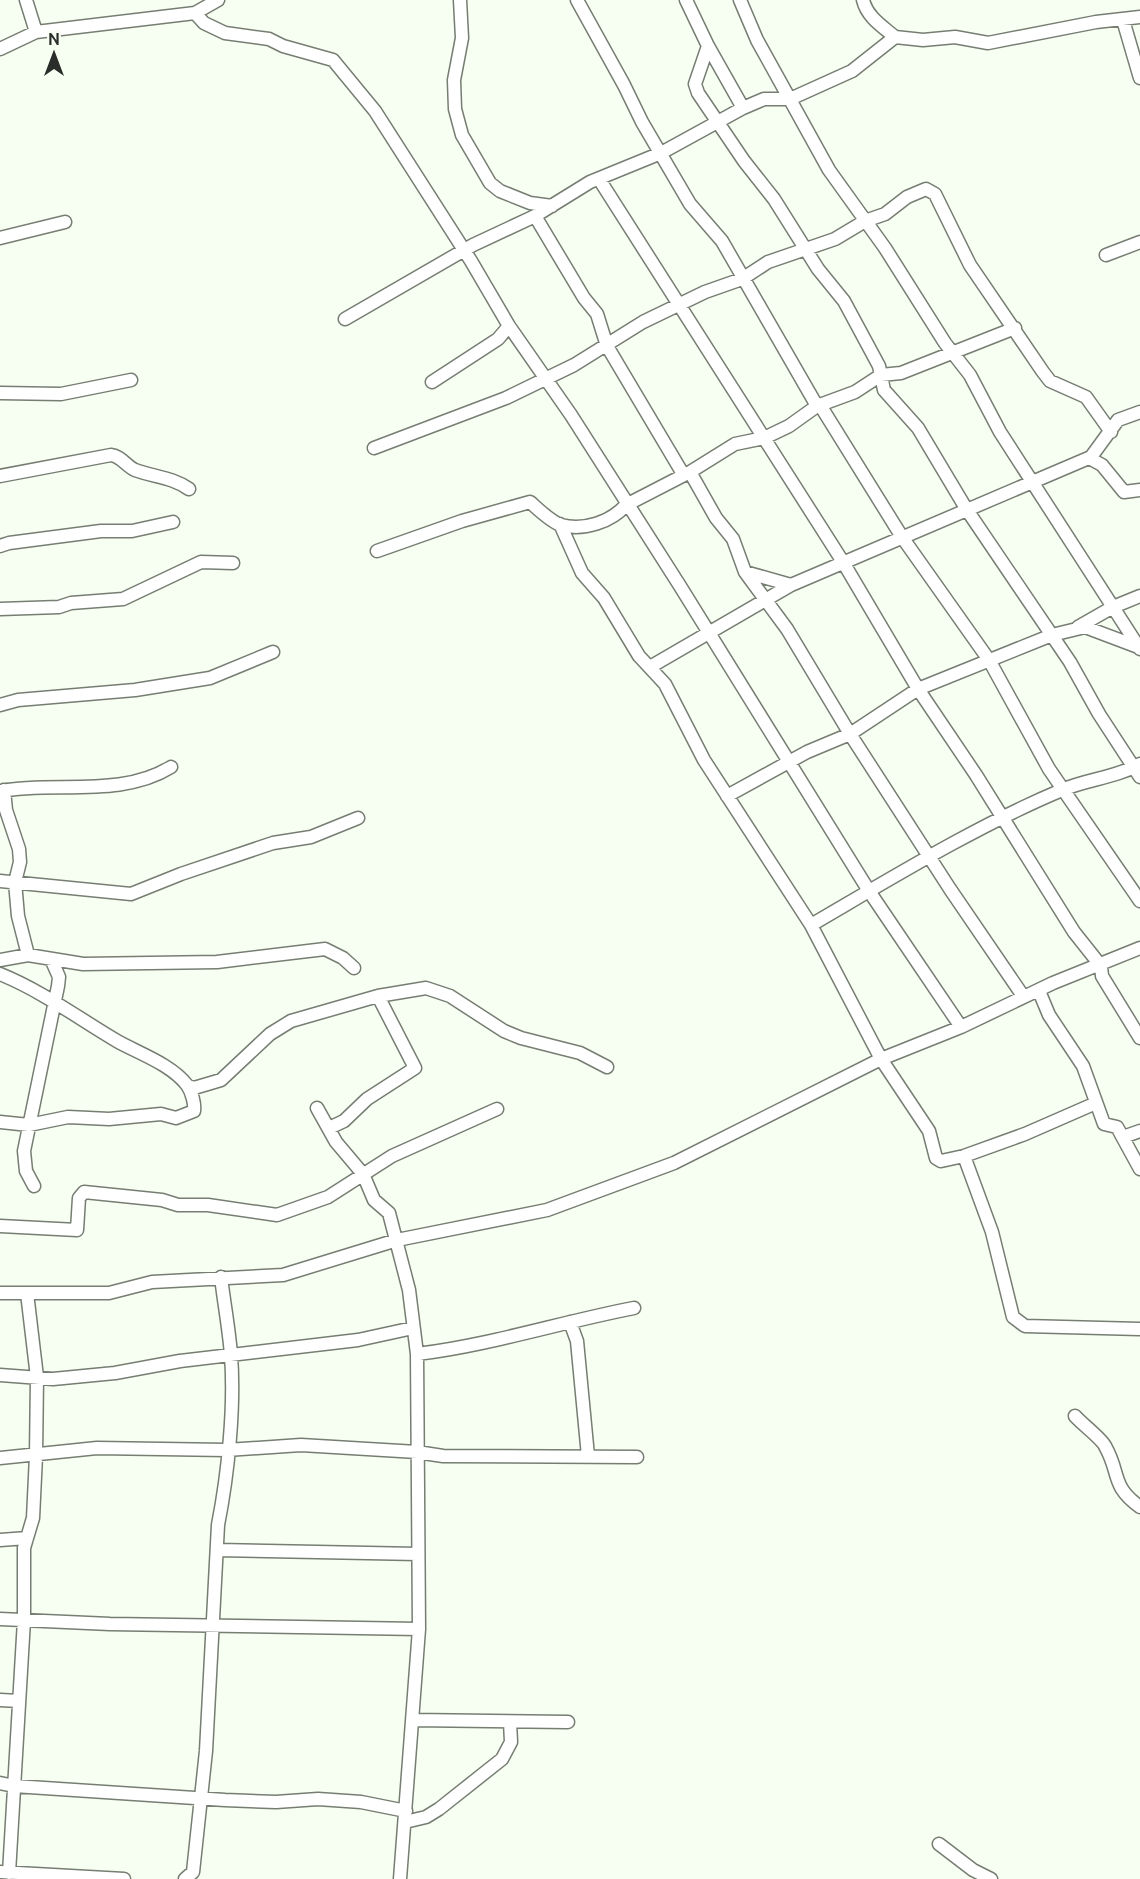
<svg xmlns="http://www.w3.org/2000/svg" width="1140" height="1879" font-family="Ubuntu,sans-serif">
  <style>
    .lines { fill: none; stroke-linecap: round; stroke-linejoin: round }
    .minor-casing { stroke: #767d72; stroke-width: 15 }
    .minor { stroke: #fff; stroke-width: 12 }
  </style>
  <rect width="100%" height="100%" fill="#f7fef2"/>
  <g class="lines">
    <defs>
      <path id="minor" d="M26,0l10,32
        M460,0l2,38 -8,42 1,29 7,26 28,48 10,8 30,12 22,3
        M577,0l47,85 18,37 48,82 32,37 95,165
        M686,0l22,46 35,62
        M740,0l17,40 72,130 56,78 60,95 25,32 30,57 140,217
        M863,0c4,17 19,26 32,37
        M195,13l9,10 21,10 44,6 14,7 50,14 42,51 96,150 38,65 62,89 109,171 189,305 92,136
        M1123,20l17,58
        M708,46l-13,38 3,9 46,68 30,38 44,70 26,32 35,65 5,24 34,38 49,82 103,152 29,52 41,63
        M0,49l36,-17 159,-19 23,-13
        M599,179l244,383 75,127 58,86 98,157 27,34 1,10 38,62
        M535,216l49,82 13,16 10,32 76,128
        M0,238l65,-16
        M1106,255l34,-13
        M345,319l128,-74 62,-29 55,-34 71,-29 82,-45 21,-9h26l62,-28 43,-34 28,3 32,-3 33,6 108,-21 44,-5
        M432,382l66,-43 11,-13
        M0,393l61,1 70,-14
        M820,405l82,132 87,123 60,109 91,132
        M374,448l132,-50 68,-33 69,-43 62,-30 37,-13 26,-17 67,-23 30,-18 20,-7 22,-17 19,-8 9,5 35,71 73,107 7,9 36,16 25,35
        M1089,458l13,7 22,27 16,-2
        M690,472l26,46 17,21 12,33 42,57 63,105 100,155 73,107
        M0,476l111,-21c10,1 15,11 24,15 19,7 37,7 54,19
        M560,524l22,49 22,25 35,58 26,28 39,76 107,165 70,134 48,72 7,27 5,3 23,-5 61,-22 71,-31
        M0,546l9,-3 92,-12h31l41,-9
        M377,551l85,-30 68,-19c8,7 21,20 31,23 23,6 50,-3 65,-20l64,-33 45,-28 29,-6 25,-12 28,-20 38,-14 26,-17 20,-2 114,-45
        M745,572l46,13
        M0,609l59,-2 12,-4 52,-4 78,-37 32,1
        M1078,627l35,-20 27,-11
        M650,667l141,-82 300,-128 27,-37 22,-8
        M0,705l18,-5 117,-10 75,-12 63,-26
        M4,790l2,20 13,39 1,13 -5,20 3,34 10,39
        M0,791c56,-10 121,7 171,-24
        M727,796l80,-44 43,-18 68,-45 134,-54 33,-8 53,20
        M0,881l131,13 50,-20 92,-31 38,-6 47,-19
        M811,925c79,-46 167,-100 251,-135 25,-11 53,-12 78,-26
        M0,960l28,-5 55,9 134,-2 108,-13 18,9 11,10
        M0,974c42,17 78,44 117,67 21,12 54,23 70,44 5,7 8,19 7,26l-18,7 -15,-4 -52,5 -41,-2 -39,8 -29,-3
        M1039,991l10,24 34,51 21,58 13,3 23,42
        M188,1086l6,2 27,-8 49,-46 21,-13 87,-25 48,-8 24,8 54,35 17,7 59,15 27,14
        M317,1108l19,34 27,32 11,26 15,13 20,77 8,64 2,275 -19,250
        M329,1128l15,-7 23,-22 48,-31 -37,-72
        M1123,1137l17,-6
        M964,1156l28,76 21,85 12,9 115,3
        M34,1186l-8,-15 -2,-20 34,-165 1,-9 -7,-16
        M0,1226l77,4 2,-32 5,-6 78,8 16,5h30l69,10 51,-18 64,-41 105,-47
        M0,1293h109l43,-11 131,-7 114,-35 150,-30 127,-47 207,-104 80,-32 92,-44 87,-35
        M570,1322l7,19 11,115
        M417,1354c74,-9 144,-32 217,-46
        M0,1375l53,4 62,-6 65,-12 178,-21 55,-12
        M1075,1416c7,8 27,23 30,30 16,28 5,39 35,61
        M0,1458l97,-10 130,2 74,-5 116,7 26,4 194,1
        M0,1540l27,-2
        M217,1550l201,4
        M0,1619l110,5 309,5
        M0,1700l19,1
        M413,1720l155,2
        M0,1783l14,3 211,14 51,2 42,-3 43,3 45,9
        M405,1822l21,-5 13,-8 63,-50 9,-17 -1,-20
        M939,1844l34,26 18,9
        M0,1872l124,7
        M9,1873l15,-253v-72l9,-30 3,-62 1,-79 -10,-84
        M185,1879l8,-7 13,-121 12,-226c10,-51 17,-118 13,-170 -2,-26 -7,-52 -10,-78"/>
    </defs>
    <!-- minor casing -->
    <use href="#minor" class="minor-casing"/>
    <!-- minor -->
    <use href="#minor" class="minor"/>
  </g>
  <!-- north arrow -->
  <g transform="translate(54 54)" stroke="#f7fef2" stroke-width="4.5" paint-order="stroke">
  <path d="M0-4.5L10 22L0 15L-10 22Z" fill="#2a2d29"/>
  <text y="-9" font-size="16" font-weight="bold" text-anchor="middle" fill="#2a2d29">N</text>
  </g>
</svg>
